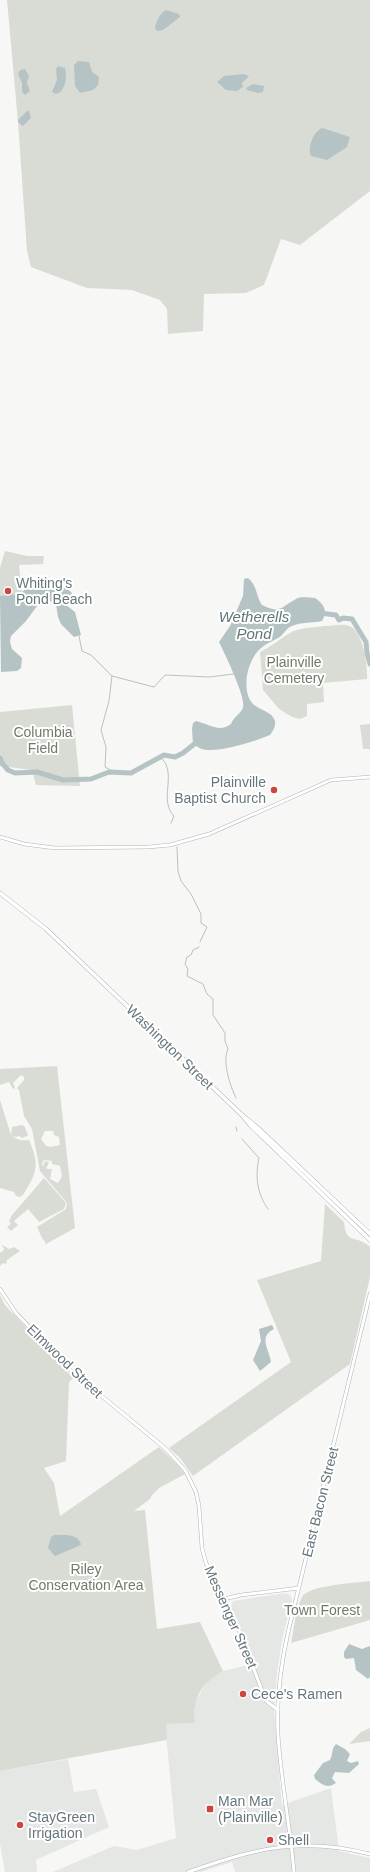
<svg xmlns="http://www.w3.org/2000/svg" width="370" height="1872" font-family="Helvetica,sans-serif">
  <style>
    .built { fill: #e5e7e5 }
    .green { fill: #d9dcd5; fill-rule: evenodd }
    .water { fill: #b5c3c4 }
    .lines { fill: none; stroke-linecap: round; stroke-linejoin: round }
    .stream { stroke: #b5c3c4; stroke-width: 1 }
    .river { stroke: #b5c3c4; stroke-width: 5 }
    .secondary-casing { stroke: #afb6b9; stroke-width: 4 }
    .primary-casing { stroke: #b1b6b8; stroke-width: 4.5 }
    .secondary { stroke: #fff; stroke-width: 3 }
    .primary { stroke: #fff; stroke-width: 3.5 }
    .poi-dot { fill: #ce453f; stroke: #fff; stroke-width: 1.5 }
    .labels { text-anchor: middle; stroke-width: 4; stroke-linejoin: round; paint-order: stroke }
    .poi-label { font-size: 14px; fill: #66777c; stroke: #fff; text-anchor: start }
    .park-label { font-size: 14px; fill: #6f7a68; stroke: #fff }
    .street-label { font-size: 14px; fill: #66777c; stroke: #fff }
    .water-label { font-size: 15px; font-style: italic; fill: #607677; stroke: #fff }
  </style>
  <rect width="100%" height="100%" fill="#f7f7f5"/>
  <!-- built -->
  <path class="built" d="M285,1593l5,2 2,5 -10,40 -5,33 -3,38 8,94 49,-17 8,63 31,7v14h-135l-3,-10 -31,10h-148l61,-26 23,4 39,-12 -11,-114 30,-1v-21l13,-22 15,-9 33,-8 -25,-56 2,-6z
    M68,1759l6,33 22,-3 13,38 -73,33 1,12h-32l-5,-28v-73z"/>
  <!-- green -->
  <path class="green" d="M7,0h363v191l-70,54 -19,-6 -17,46 -18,8 -42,1 -1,37 -35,3 -1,-25 -7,-9 -28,-10 -45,-2 -56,-21 -4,-16 -9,-129z
    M5,551l22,5h17l-1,8 -24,1 3,28 -7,2 -15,1v-28z
    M324,626c8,0 18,-3 25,0 14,4 19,40 18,53l-44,4 1,19 -17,2v12l-7,3 -8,-2 -13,-8 -16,-19 -3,-38c11,-5 20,-13 30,-19 9,-6 24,-5 34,-7z
    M72,705l8,81 -44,-1 -4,-15 -32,-4v-54z
    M370,724v25h-7l-3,-24z
    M57,1066l18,162 -29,16 -2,-4 1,-1 -2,1 -6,-13 29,-18 1,-6 -27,-32 -8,-42 -8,-13 -5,-26 -2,-2 7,-8v-3l-3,-2 -8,8 2,5 -2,1 -4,-7 -9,3v-16zM45,1131h8l1,4 5,2 1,8 -9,2 -5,-1 -5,-7zM45,1160l7,1v3l8,2 2,10 -4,7 -8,-4 2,-10h-5l-1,-2h1l2,-5 -4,-1 -2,5 -1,-1 1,-4z
    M0,1100l10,32c4,8 11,9 19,8 11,25 8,33 -6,55l-3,2 -4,-1 -2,-4 -14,-4z
    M22,1125l3,2 3,9 -7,2 -1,-2 -5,1 -4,-2 1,-8z
    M44,1178l22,25 -2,6 -25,13 -11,-13 -14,12 4,4 -7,6 -4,-4 4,-3 -2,-3 3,-6z
    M325,1204l19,18c2,24 13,12 26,25v30l-20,87 -157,112 -13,-18 -11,-10 122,-86 -34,-82 64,-19z
    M2,1245l7,4 5,-2 6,4 -13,9 -1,4 -3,-1 -3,3v-14h2l2,-3z
    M0,1295l5,10 68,73 -4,4 -3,79 -22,7 10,15 6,33 99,-69 18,17 8,10 -26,14 -7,7 -2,4 -16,12 11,-1 12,119 43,-7 23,49c-23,14 -30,26 -28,52l-29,1 1,16 -167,31z
    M370,1581v39l-79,23c3,-14 4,-33 11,-46 6,-12 54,-14 68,-16z
    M370,1728v13l-21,3 12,-12z"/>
  <!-- water -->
  <path class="water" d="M166,10l13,4 1,3 -17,13 -5,1 -3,-2c0,-6 5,-16 11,-19z
    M78,61l11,1 3,10 7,5 -1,8 -5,5 -13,3 -5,-7 -1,-21z
    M58,66l7,2c2,8 1,24 -9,26l-4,-2 5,-12 -1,-11z
    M25,69l4,7 -2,7 3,8 -5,4 -3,-3v-9l-4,-9 2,-4z
    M244,74l5,2 -7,7 1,4 -6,4 -11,-1 -9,-8 7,-6z
    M253,84l11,2 -1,6 -5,1 -11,-3 -1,-2z
    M27,111h2l2,7 -8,8 -5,-4v-2z
    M322,128l28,9 -3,10 -20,13 -16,-4c-4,-8 2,-24 11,-28z
    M248,578c9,7 8,18 14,27 19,9 19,2 34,-6 6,-3 13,-1 19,-1 9,6 13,13 7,23 -9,2 -21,1 -30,5 -5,2 -7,6 -11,10 -7,5 -15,7 -21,13 -12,11 -18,36 -10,51 5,10 22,10 25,21 1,5 -2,10 -5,14 -14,6 -46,16 -62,15 -6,0 -10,-3 -15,-6l-1,-15 1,-6 3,-2c13,3 23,12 35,3 3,-8 11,-11 12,-17 3,-10 -19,-55 -24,-65l11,-16 13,-30 1,-17z
    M44,580c12,-1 20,5 28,13l-6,12 9,7 6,23 -7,2 -13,-13 -3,-7 -2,-13 -8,-4 -8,2 -14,19 -15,15 -1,6 2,7 10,9 -1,10 -4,3 -16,1 -1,-76 19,-2 14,-10z
    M272,1325l2,4c-16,8 -5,20 -3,33l-11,9 -7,-11 8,-19 -2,-12z
    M54,1535c9,0 25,-2 27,10l-26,11 -7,-8 3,-11z
    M349,1644l13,5 8,-3v31l-2,2 -12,-9 -2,-12 -8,1 -2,-2v-5z
    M336,1744l9,5 5,5 -3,7 4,2 7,-2 1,3 -10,9 -14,-1 -3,6 4,5c-9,6 -13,2 -21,-4l-1,-4 9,-12 7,-3c3,-5 1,-11 6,-16z"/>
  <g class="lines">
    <!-- stream -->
    <path class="stream" d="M79,636l3,15 9,4 21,21 42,11 11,-12 44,2 25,-3
      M112,676l-3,25 -8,29 5,17 -1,20 9,5
      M160,757c16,12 3,35 9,51 1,3 3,6 5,8l-3,7
      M177,847l1,24 3,10 10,13 10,20v9l6,4 -7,15
      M199,947l-6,3 -2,5 -4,2 -2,7 3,5 -1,7 16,8 4,10 6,5v16l12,18v8l3,8c-6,12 2,37 8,49
      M236,1127l1,4
      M242,1139l17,19c-4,18 -2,36 9,51"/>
    <!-- river -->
    <path class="river" d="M320,613l16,2 3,5 4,-2 9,1 14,23 1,11 3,11
      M0,758l2,5 6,7 7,3 22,-1 26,8 28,-1 18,-7 22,1 33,-18 11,2 8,-4 15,-12"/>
    <defs>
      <path id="secondary" d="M0,837l24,7 31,4 93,-1 22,-2 39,-11 122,-54 39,-3
        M0,1289l16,24 54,57 96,79 19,21 11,22 3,14 3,42 4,15 33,67 27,71 12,9
        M224,1599l17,-4 58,-7
        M188,1872c66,-23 112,-36 182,-18
        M294,1872c-4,-46 -13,-91 -16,-137 -2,-36 3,-72 11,-107l81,-334"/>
      <path id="primary" d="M0,893l46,36 196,186 8,10 120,115
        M242,1115l16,13 112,106"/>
    </defs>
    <!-- secondary casing -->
    <use href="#secondary" class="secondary-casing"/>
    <!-- primary casing -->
    <use href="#primary" class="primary-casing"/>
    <!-- secondary -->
    <use href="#secondary" class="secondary"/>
    <!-- primary -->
    <use href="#primary" class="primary"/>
  </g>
  <!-- markers -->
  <g class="poi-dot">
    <circle cx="8" cy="591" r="4"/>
    <circle cx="274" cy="790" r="4"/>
    <circle cx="243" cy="1694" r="4"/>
    <rect x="206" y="1805" width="8" height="8" rx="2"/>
    <circle cx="20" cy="1825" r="4"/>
    <circle cx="270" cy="1840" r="4"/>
  </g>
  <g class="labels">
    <!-- poi labels -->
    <g class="poi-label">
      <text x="16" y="588">Whiting's<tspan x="16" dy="16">Pond Beach</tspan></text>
      <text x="266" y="787" text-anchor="end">Plainville<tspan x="266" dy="16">Baptist Church</tspan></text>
      <text x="251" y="1699">Cece's Ramen</text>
      <text x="218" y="1806">Man Mar<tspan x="218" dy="16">(Plainville)</tspan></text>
      <text x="28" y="1822">StayGreen<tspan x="28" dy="16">Irrigation</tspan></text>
      <text x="278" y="1845">Shell</text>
    </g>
    <!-- park labels -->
    <g class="park-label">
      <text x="294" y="667">Plainville<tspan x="294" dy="16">Cemetery</tspan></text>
      <text x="43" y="737">Columbia<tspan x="43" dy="16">Field</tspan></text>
      <text x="86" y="1574">Riley<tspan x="86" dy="16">Conservation Area</tspan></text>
      <text x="322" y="1615">Town Forest</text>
    </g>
    <!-- street labels -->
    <g class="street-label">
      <text transform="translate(170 1047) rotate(44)" y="5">Washington Street</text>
      <text transform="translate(65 1361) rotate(44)" y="5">Elmwood Street</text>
      <text transform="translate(320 1502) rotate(-76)" y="5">East Bacon Street</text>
      <text transform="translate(231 1617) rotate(66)" y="5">Messenger Street</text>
    </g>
    <!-- water labels -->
    <g class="water-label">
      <text x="254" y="622">Wetherells<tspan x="254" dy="17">Pond</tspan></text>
    </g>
  </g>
</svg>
